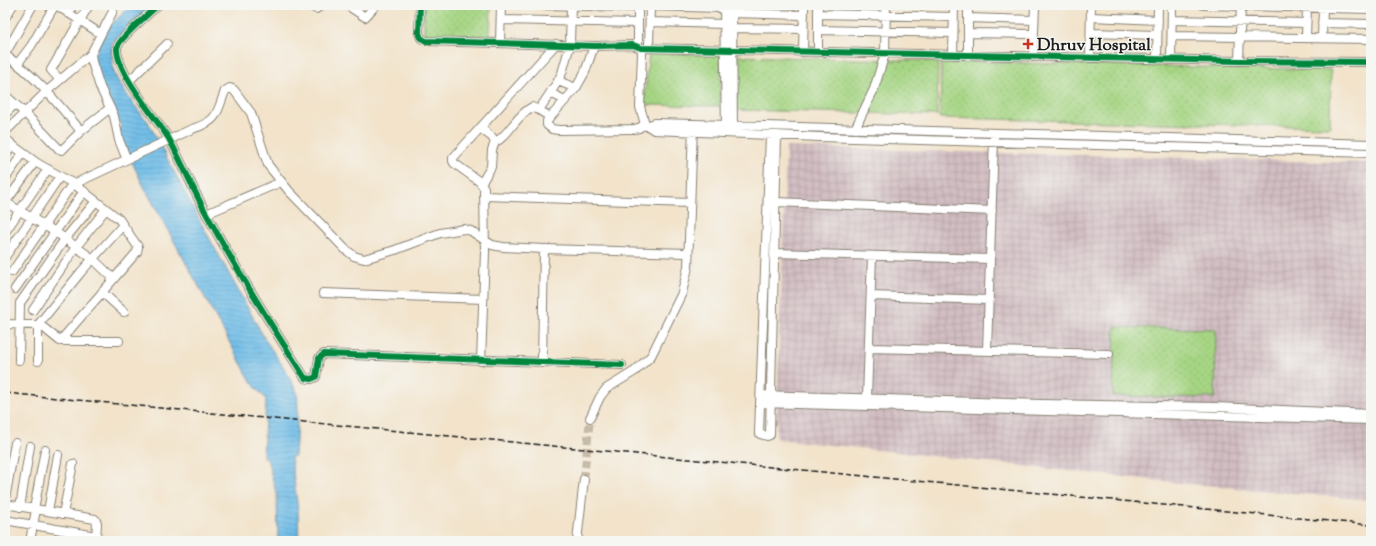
<svg xmlns="http://www.w3.org/2000/svg" width="1376" height="546" font-family="'Sorts Mill Goudy',serif">
  <style>
    .industrial { fill: url(#industrial-grid) }
    .park { fill: url(#park-dots); stroke: #617850 }
    .water { fill: url(#water-rules); stroke: #446c82 }
    .lines { fill: none; stroke-linecap: round; stroke-linejoin: round }
    .minor-tunnel { stroke: #c7bba7; stroke-width: 8; stroke-dasharray: 8 4; stroke-linecap: butt }
    .minor-casing { stroke: #878073; stroke-width: 10 }
    .minor { stroke: #fff; stroke-width: 8 }
    .rail { stroke: #1c1c1c; stroke-width: 1.5; stroke-dasharray: 6 3; stroke-linecap: butt }
    .cycleway-casing { stroke: #f6f6f2; stroke-width: 8 }
    .cycleway { stroke: #00873e; stroke-width: 6 }
    .poi-dot { fill: #c8321e; stroke: #f6f6f2; stroke-width: 1.5 }
    .labels { text-anchor: middle; stroke-width: 3; stroke-linejoin: round; paint-order: stroke }
    .poi-label { font-size: 17px; font-weight: bold; fill: #1c1c1c; stroke: #f6f6f2; text-anchor: start }
  </style>
  <defs>
    <pattern id="industrial-grid" width="8" height="8" patternUnits="userSpaceOnUse"><rect width="8" height="8" fill="#d2bec2"/><path d="M0 4h8M4 0v8" fill="none" stroke="#b4a3a6"/></pattern>
    <pattern id="park-dots" width="8" height="8" patternUnits="userSpaceOnUse"><rect width="8" height="8" fill="#a6d583"/><path d="M2 2h.1M6 6h.1" fill="none" stroke="#8eb671" stroke-width="1.8" stroke-linecap="round"/></pattern>
    <pattern id="water-rules" width="6" height="5" patternUnits="userSpaceOnUse"><rect width="6" height="5" fill="#6cbbe7"/><path d="M0 2.5h6" fill="none" stroke="#5da0c6"/></pattern>
  </defs>
  <rect width="100%" height="100%" fill="#f6f6f2"/>
  <filter id="ink" filterUnits="userSpaceOnUse"><feTurbulence type="fractalNoise" baseFrequency=".025" numOctaves="2"/><feDisplacementMap in="SourceGraphic" scale="8" xChannelSelector="R" yChannelSelector="G"/><feConvolveMatrix kernelMatrix="1 2 1 2 8 2 1 2 1" color-interpolation-filters="sRGB"/></filter>
  <filter id="wash" filterUnits="userSpaceOnUse"><feTurbulence type="fractalNoise" baseFrequency=".012" numOctaves="4" result="noise"/><feDisplacementMap in="SourceGraphic" scale="16" xChannelSelector="R" yChannelSelector="G"/><feGaussianBlur stdDeviation="0.9" result="paint"/><feColorMatrix in="noise" values="0 0 0 0 0 0 0 0 0 0 0 0 0 0 0 0 0 1.4 0 .05"/><feComposite in="paint" operator="in"/></filter>
  <g filter="url(#wash)">
    <rect width="100%" height="100%" fill="#f2e3ca"/>
    <!-- industrial -->
    <path class="industrial" d="M786,147l585,16v337l-191,-17 -404,-44z"/>
    <!-- park -->
    <path class="park" d="M424,5h67l-1,31h-66z
      M649,53l72,2 -1,51 -76,-1z
      M736,56l202,5 -1,54 -202,-5z
      M941,61l390,9 -1,57 -390,-9z
      M1115,327l101,2 -1,69 -102,-2z"/>
    <!-- water -->
    <path class="water" d="M132,5h22l-42,38c0,10 -1,23 3,32 4,9 24,38 32,45l54,103 65,118 18,27 13,24 1,15 -3,49 -4,1 7,53 1,31h-21l-1,-45 -10,-38 -4,-1 3,-58 -14,-16 -109,-198 -26,-54 5,-3 -23,-46 -7,-22 14,-31z"/>
  </g>
  <g filter="url(#ink)">
    <g class="lines">
      <!-- minor-tunnel -->
      <path class="minor-tunnel" d="M584,479l6,-61"/>
      <defs>
        <path id="minor" d="M56,5l45,29 -10,20 1,8 8,25 14,29 5,24 6,15
          M158,5c-8,8 -40,34 -41,43 -1,24 39,70 52,91 14,25 24,51 38,76 30,56 64,110 98,163l6,1 5,-2 3,-19 5,-4 298,11
          M309,5l7,4 6,-4
          M347,5l18,12 11,-12
          M420,5l-1,28 2,5 5,3 170,5 37,-1 8,3 598,13 132,1
          M544,5l94,2
          M571,5l-1,40 -8,28 -4,8 18,7
          M638,5v41
          M724,5l2,125
          M732,5l1,125
          M1203,5l168,4
          M650,6l74,2
          M68,13l5,-8
          M731,13l73,2
          M818,14l136,3
          M1091,17l67,3
          M5,18l8,-13
          M968,18l66,2
          M501,20l137,3
          M1172,20l134,3
          M650,22l75,2
          M1322,23l49,1
          M732,28l71,1
          M818,30l135,3
          M968,33l66,1
          M1091,33l66,2
          M101,34l11,-21 2,-8
          M1172,36l199,3
          M1306,38l1,-31
          M1322,38l1,-30
          M500,42l1,-37
          M594,46l-9,26 -9,16 -29,33v4l5,4 6,1 76,-1 5,-1 6,-4
          M649,47l1,-42
          M641,48l1,5 -2,54 5,17 9,6 165,7 552,16
          M803,52l1,-47
          M818,52v-47
          M5,54l28,-49
          M5,55c30,20 53,49 76,76l29,-23
          M953,55l1,-50
          M968,56v-51
          M1033,57l2,-52
          M1090,58l1,-53
          M1157,59l1,-54
          M1171,60l1,-55
          M1239,61l2,-56
          M18,63l13,-17 24,-41
          M60,80l-9,-10 38,-65
          M129,81l38,-37
          M550,93l15,7
          M5,95l20,18 34,36 3,1 19,-19
          M539,110l19,-29
          M5,114l10,-10
          M646,126l9,-3 39,1 677,20
          M480,128l12,9 3,5 -3,8 -1,17 -10,17
          M855,129l19,-40 11,-35 1,-49
          M5,132l42,-41 44,-37
          M770,135l-11,297 1,2 7,2 3,-1v-2l7,-298
          M5,138l10,9 22,16 37,21 45,35 19,28 -1,5 -77,89
          M495,142c13,-5 21,-27 37,-35l7,3 11,7
          M5,156l7,-11
          M5,179l18,-26
          M74,184l118,-55c26,-8 24,-14 33,-38l5,-3 4,2 17,23 17,52 21,26 56,58 9,7 10,3 31,-9 45,-17 24,-4 7,2 21,14 11,2 41,2 144,4
          M484,196l206,7
          M5,202l52,31 36,26 21,20
          M776,202l216,9
          M5,203l30,-41
          M206,214l75,-32
          M5,232l43,-63
          M774,253l216,6
          M5,257l55,-81
          M12,272l61,-89
          M15,289l69,-98
          M102,292l22,20
          M323,293l160,6
          M871,296l118,4
          M33,310l43,-63 30,-38
          M5,324l33,1 6,3 16,13h59
          M869,348l240,6
          M987,351l7,-213
          M19,360l1,-57 45,-64 31,-38
          M38,361v-36l43,-53 42,-47
          M481,361l4,-109 -1,-64 -4,-6 -26,-19 -1,-2v-3l103,-114
          M542,363l2,-114
          M761,395l280,9 175,3 155,7
          M867,398l5,-142
          M760,403l611,17
          M590,418l10,-21 6,-8 29,-18 16,-15 31,-63 6,-26 5,-141
          M5,499l10,-56
          M5,504l90,15 2,4 -1,18
          M20,507l10,-61
          M34,509l11,-59
          M48,511l10,-56
          M63,514l10,-50
          M5,520l91,16
          M30,541l6,-31
          M577,541l7,-62"/>
      </defs>
      <!-- minor casing -->
      <use href="#minor" class="minor-casing"/>
      <!-- minor -->
      <use href="#minor" class="minor"/>
      <!-- rail -->
      <path class="rail" d="M5,393l1366,132"/>
      <defs>
        <path id="cycleway" d="M158,5c-8,8 -40,34 -41,43 -1,24 39,70 52,91 14,25 24,51 38,76 30,56 64,110 98,163l6,1 5,-2 3,-19 5,-4 298,11
          M420,5l-1,28 2,5 5,3 170,5 37,-1 8,3 598,13 132,1"/>
      </defs>
      <!-- cycleway casing -->
      <use href="#cycleway" class="cycleway-casing"/>
      <!-- cycleway -->
      <use href="#cycleway" class="cycleway"/>
    </g>
  </g>
  <!-- markers -->
  <path class="poi-dot" d="M1026 38h4v4h4v4h-4v4h-4v-4h-4v-4h4z"/>
  <g class="labels">
    <!-- poi labels -->
    <g class="poi-label">
      <text x="1037" y="50">Dhruv Hospital</text>
    </g>
  </g>
  <!-- margin -->
  <rect width="1376" height="546" fill="none" stroke="#f6f6f2" stroke-width="20"/>
</svg>
